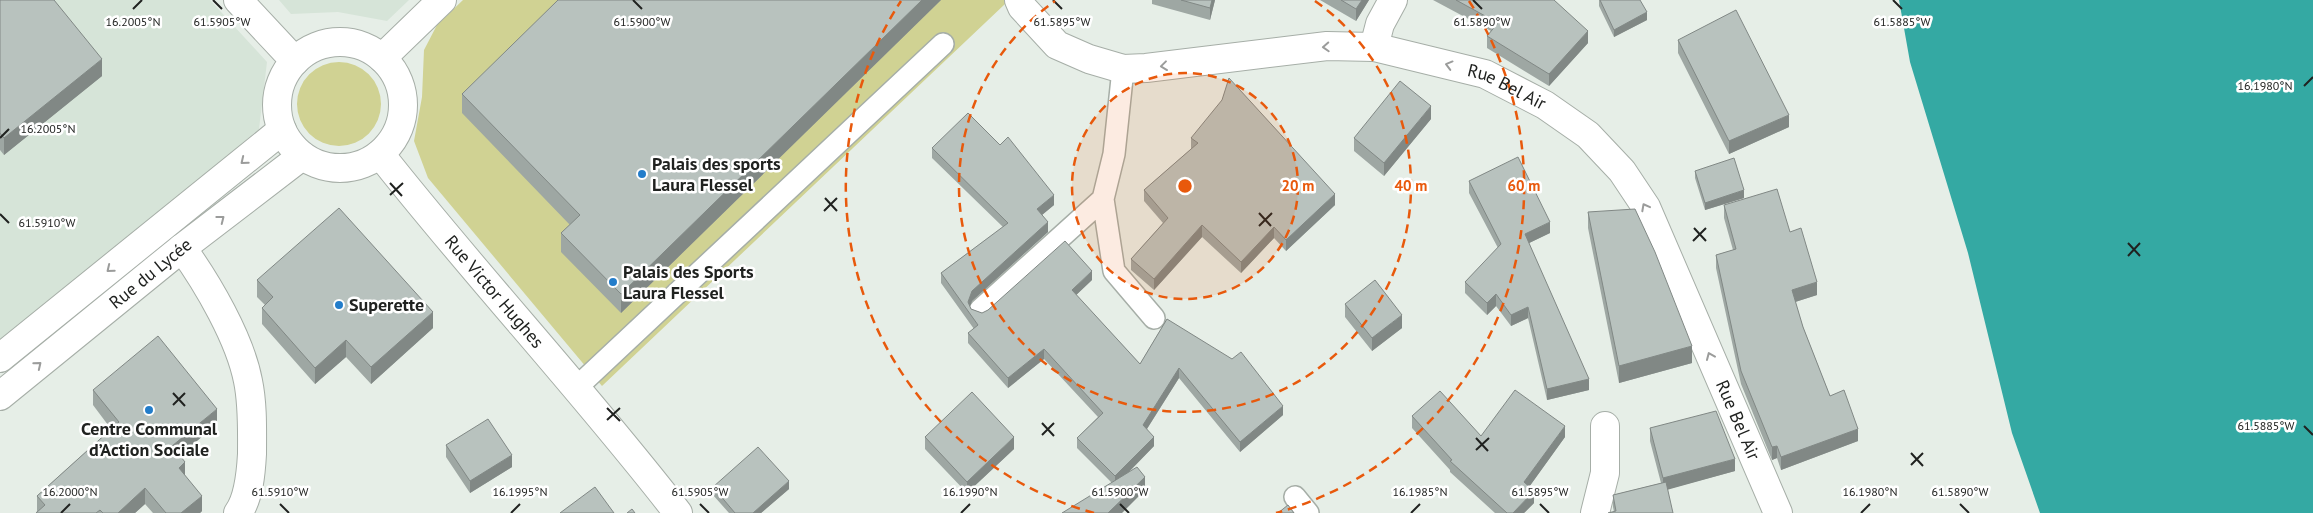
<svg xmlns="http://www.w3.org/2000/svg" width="2313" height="513" font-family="'PT Sans',sans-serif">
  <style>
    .built { fill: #d6e4d8 }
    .green { fill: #d0d293 }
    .water { fill: #34a9a3 }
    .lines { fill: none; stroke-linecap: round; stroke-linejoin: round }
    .service-casing { stroke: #a6aea7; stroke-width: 24 }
    .minor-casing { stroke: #a6aea7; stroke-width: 30 }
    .service { stroke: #fff; stroke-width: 21 }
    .minor { stroke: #fff; stroke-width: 28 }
    .wall { fill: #9ea7a3 }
    .shaded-wall { fill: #818885 }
    .building { fill: #b8c2be; stroke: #818885 }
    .oneway { stroke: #9b9c9b }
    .ticks { fill: none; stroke: #202220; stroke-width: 2 }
    .ring { fill: none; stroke: #e8590c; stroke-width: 2.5; stroke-dasharray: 9 6 }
    .poi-dot { fill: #237dca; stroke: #fff; stroke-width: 2 }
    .labels { text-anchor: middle; stroke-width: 5; stroke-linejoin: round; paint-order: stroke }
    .street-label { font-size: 18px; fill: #202220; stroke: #fff }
    .poi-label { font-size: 18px; font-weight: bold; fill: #202220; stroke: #fff; text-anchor: start }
    .ticks-label { font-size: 12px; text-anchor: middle; fill: #202220; stroke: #fff; stroke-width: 5; stroke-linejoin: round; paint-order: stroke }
    .centre { fill: #e8590c; stroke: #fff; stroke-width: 2.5 }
    .ring-label { font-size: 15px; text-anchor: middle; font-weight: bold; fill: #e8590c; stroke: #fff; stroke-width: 5; stroke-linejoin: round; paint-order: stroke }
  </style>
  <rect width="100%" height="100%" fill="#e6eee7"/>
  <!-- built -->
  <path class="built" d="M0,0h210l57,62 -8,67 -96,81 -163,133z
    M279,0h130l-22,21 -49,-9 -47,2z"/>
  <!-- green -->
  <path class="green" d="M463,0h543l-1,4 -403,382 -174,-208 -14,-37 8,-44 2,-47 13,-25z
    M297 104a42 42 0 1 1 84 0a42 42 0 1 1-84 0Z"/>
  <!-- water -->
  <path class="water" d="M1899,0h414v513h-273l-28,-80 -44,-180 -58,-191z"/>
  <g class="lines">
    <defs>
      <path id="service" d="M1123,69l-9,85 -11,45 11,72 40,47
        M980,310l123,-111
        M576,388l367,-344
        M1295,497l13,16"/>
      <g id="minor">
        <path d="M238,0l57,61"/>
        <path id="s1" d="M1019,0l3,7 35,38 32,14 34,10 23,-1 181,-22 47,1 111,27 60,31 43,30 34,36 24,36 132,306"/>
        <circle cx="340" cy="105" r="63"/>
        <path d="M1374,47l6,-23 13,-24"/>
        <path d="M382,58l60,-58"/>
        <path id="s2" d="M380,154c96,122 203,236 298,359"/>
        <path d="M182,248c26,36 58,91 66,133 5,24 4,50 4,73 -1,18 -3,44 -14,59"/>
        <path d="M0,358l282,-228"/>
        <path id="s3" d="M0,396l182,-148 120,-92"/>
        <path d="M1595,513l10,-40v-47"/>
      </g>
    </defs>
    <!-- service casing -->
    <use href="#service" class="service-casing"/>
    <!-- minor casing -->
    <use href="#minor" class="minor-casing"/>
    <!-- service -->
    <use href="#service" class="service"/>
    <!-- minor -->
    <use href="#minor" class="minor"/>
  </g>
  <!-- wall -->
  <path class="wall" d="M0,0l102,76 -98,79 -4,-5z
    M941,0l-320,313 -60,-61v-19l9,-8 -108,-112v-19z
    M1152,0h63l-5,20 -58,-16z
    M1320,0h49l-13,21z
    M1433,0h121l34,43 -39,43 -62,-38v-12l4,-5z
    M1599,0h1l47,20 -33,17 -15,-31z
    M1678,40l111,87 -60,27 -51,-101z
    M1431,119l-47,57 -30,-25v-13z
    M1191,138l144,67 -49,46 -12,-13 -33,35 -39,-36 -48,53 -23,-20v-11l32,-36 -19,-22v-11l47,-41z
    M932,148l122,57 -12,10 6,17 -76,69 -2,5 1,3 11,4 110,-33 -16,15 64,69 27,-45 116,96 -43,37 -61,-74 -32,51 7,17 -25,26 16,18 -33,-7 -35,-35v-10l21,-21 -54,-58 -36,29 -40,-45v-10l6,-4 -33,-46v-10l62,-46 -71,-69z
    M1695,171l49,27 -39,12 -10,-32z
    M1469,181l81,52 -21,10 60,147 -42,10 -19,-82 -17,8 -15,-20 -9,9 -22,-22v-11l33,-34 -29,-55z
    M1724,205l66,27 27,63 -22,7 8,25 27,69 28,45 -77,29 -4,-12 -5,2 -31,-76 -25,-116v-13l17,-5 -9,-32z
    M1588,212l104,151 -73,20 -31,-155z
    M257,280l176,48 -62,56 -25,-27 -31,27 -53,-60v-16l3,-3 -8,-8z
    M1345,304l57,24 -30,23 -27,-34z
    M93,390l124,34 -37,31 5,21 17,35 -2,2h-47l-8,-9 -10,9h-99l1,-2v-15l74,-67 -18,-24z
    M1412,416l69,20 84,1 -36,50 5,16 -10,10h-29l-45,-41v-2l-38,-42z
    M1650,428l85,43 -67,18 -54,23 -1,-5v-12l48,-12 -11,-42z
    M925,437l89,12 -47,44 -42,-44z
    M446,445l66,22 -42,26 -24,-36z
    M713,487l76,2 -28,24h-32l-16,-18z"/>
  <!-- shaded-wall -->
  <path class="shaded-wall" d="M922,0h19l-320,313v-19z
    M1212,0h3l-5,20v-12z
    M1362,0h7l-13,21v-12z
    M1647,12v8l-33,17v-7z
    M1588,31v12l-39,43v-12z
    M102,59v17l-98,79v-17z
    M1431,106v13l-47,57v-13z
    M1789,115v12l-60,27v-13z
    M1744,190v8l-39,12v-7z
    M1335,194v11l-49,46v-11z
    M1054,195v10l-17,14v-10z
    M1048,222v10l-76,69 -4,11v-10l4,-11z
    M1550,222v11l-25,12v-11z
    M1202,225v12l-48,53v-11z
    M1274,227v11l-33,35v-11z
    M1092,271v9l-20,19v-9z
    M1817,282v13l-25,8v-13z
    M1496,294v12l-9,9v-12z
    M1528,307v11l-17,8v-11z
    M433,312v16l-62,56v-17z
    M1402,315v13l-30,23v-13z
    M346,340v17l-31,27v-16z
    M1692,346v17l-73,20v-17z
    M1044,349v10l-36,29v-10z
    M1179,368v10l-36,57v-10z
    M1589,379v11l-42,10v-11z
    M1283,406v9l-43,37v-10z
    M217,409v15l-45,38v-16z
    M1565,426v11l-41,57v-12z
    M1858,429v12l-77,29v-13z
    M1014,437v12l-47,44v-11z
    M1154,437v9l-39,40v-10z
    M1777,446v12l-5,2v-13z
    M512,455v12l-42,26v-12z
    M1735,459v12l-72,20v-13z
    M185,462v16l-6,-10z
    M1145,477v13l-23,23h-14z
    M789,481v8l-28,24h-8z
    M145,488v16l-10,9h-17z
    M1534,491v12l-10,10h-11z
    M202,496v15l-2,2h-19z"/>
  <!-- building -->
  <path class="building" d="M0,0h54l48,59 -98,79 -4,-5z
    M558,0h364l-301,294 -60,-61 19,-18 -118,-121z
    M1181,0h31l-2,8z
    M1341,0h21l-6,9z
    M1456,0h98l34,31 -39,43 -62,-38 11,-13z
    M1600,0h40l7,12 -33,18z
    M1736,10l53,105 -60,26 -51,-101z
    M1229,78l106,116 -49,46 -12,-13 -33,35 -39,-37 -48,54 -23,-20 37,-41 -24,-28 54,-47 -7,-5 31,-38z
    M1400,81l31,25 -47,57 -30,-25z
    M968,113l32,32 8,-8 46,58 -17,14 11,13 -76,69 -4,11 3,7 11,4 6,-3 77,-69 27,30 -20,19 68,74 27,-45 65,40 9,-7 42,54 -43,36 -61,-74 -36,57 11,12 -39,39 -38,-38 26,-25 -59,-64 -36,29 -40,-45 10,-8 -37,-52 67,-50 -76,-75z
    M1518,157l32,65 -25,12 64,145 -42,10 -19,-82 -17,8 -15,-21 -9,9 -22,-21 36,-38 -32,-63z
    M1734,158l10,32 -39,13 -10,-32z
    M1777,189l13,43 11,-4 16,54 -25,8 11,37 27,69 14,-6 14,39 -77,28 -4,-11 -5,1 -31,-76 -25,-116 20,-6 -12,-44z
    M339,208l94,104 -62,55 -25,-27 -31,28 -53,-60 11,-11 -16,-17z
    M1635,209l20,43 37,94 -73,20 -31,-154z
    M1375,280l27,35 -30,23 -27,-34z
    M158,336l59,73 -45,37 13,16 -6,6 23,28 -21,17h-15l-21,-25 -27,25h-15l-3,-3 -4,3h-60l9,-8 -8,-9 82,-74 -26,-32z
    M1515,390l50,36 -41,56 10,9 -21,22h-6l-57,-52 2,-1 -40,-44 28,-25 41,45z
    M972,392l42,45 -47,45 -42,-45z
    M1716,411l19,48 -72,19 -13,-50z
    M488,419l24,36 -42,26 -24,-36z
    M758,447l31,34 -36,32h-18l-22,-26z
    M1137,467l8,10 -37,36h-46z
    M1666,482l7,31h-65l8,-2 -3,-16z
    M595,487l19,26h-54z
    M1288,505l6,8h-16z
    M632,509l3,4h-8z"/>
  <!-- one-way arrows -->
  <defs><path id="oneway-chevron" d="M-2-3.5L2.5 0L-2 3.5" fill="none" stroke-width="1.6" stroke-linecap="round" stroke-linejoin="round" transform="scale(1.25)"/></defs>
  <g class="oneway">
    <use href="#oneway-chevron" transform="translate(1326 47) rotate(177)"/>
    <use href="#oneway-chevron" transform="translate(1449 65) rotate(-165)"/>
    <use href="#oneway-chevron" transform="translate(1164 66) rotate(173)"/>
    <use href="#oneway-chevron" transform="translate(244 161) rotate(141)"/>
    <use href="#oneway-chevron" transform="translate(1645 207) rotate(-118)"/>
    <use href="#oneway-chevron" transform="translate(221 219) rotate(-38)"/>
    <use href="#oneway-chevron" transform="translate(110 269) rotate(141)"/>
    <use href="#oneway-chevron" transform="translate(1710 356) rotate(-113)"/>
    <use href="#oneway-chevron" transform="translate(38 365) rotate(-39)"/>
  </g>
  <!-- ticks -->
  <path class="ticks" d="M213,0l9,9M633,0l9,9M1053,0l9,9M1473,0l9,9M1893,0l9,9M133,9l9,-9M2304,86l9,-9M0,138l9,-9M390,183l12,13M390,195l13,-12M825,198l12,13M824,211l13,-13M1259,213l12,13M0,214l9,9M1259,226l13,-13M1694,228l12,13M1693,241l13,-13M2128,243l12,13M2128,256l12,-13M173,393l12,13M173,405l12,-12M607,408l13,13M607,420l13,-12M1042,423l12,13M2304,426l9,9M1042,435l12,-12M1476,438l12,13M1476,450l13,-12M1911,453l12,13M1911,465l12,-12M280,504l9,9M700,504l9,9M1120,504l9,9M1540,504l9,9M1960,504l9,9M61,513l9,-9M511,513l9,-9M961,513l9,-9M1411,513l9,-9M1861,513l9,-9"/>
  <!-- distance rings -->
  <circle cx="1185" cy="186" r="113" fill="#e8590c" fill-opacity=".12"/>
  <g class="ring">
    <circle cx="1185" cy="186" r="113"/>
    <path d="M1315 1A226 226 0 1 1 1055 1"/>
    <path d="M1094 513A339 339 0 0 1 901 1M1469 1A339 339 0 0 1 1276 513"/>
  </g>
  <!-- markers -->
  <g class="poi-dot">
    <circle cx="642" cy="174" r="5"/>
    <circle cx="613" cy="282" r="5"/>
    <circle cx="339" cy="305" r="5"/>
    <circle cx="149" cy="410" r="5"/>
  </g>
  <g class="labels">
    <!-- street labels -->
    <g class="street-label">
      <text dy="6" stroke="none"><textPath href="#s1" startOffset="521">Rue Bel Air</textPath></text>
      <text dy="6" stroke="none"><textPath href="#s3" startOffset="194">Rue du Lycée</textPath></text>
      <text dy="6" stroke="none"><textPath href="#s2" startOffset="179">Rue Victor Hughes</textPath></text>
      <text dy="6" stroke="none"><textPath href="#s1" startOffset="941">Rue Bel Air</textPath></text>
    </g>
    <!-- poi labels -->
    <g class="poi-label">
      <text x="652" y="170">Palais des sports<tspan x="652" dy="21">Laura Flessel</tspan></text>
      <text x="623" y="278">Palais des Sports<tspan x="623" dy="21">Laura Flessel</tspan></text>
      <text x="349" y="311">Superette</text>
      <text x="149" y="435" text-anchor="middle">Centre Communal<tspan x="149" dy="21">d’Action Sociale</tspan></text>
    </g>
  </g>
  <g class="ticks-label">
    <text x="133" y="26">16.2005°N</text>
    <text x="1062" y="26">61.5895°W</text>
    <text x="222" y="26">61.5905°W</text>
    <text x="642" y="26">61.5900°W</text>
    <text x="1482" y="26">61.5890°W</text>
    <text x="1902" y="26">61.5885°W</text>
    <text x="2265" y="90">16.1980°N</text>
    <text x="48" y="133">16.2005°N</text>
    <text x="47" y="227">61.5910°W</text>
    <text x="2266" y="430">61.5885°W</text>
    <text x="280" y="496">61.5910°W</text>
    <text x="700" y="496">61.5905°W</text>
    <text x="1120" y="496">61.5900°W</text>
    <text x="1540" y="496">61.5895°W</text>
    <text x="1960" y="496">61.5890°W</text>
    <text x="70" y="496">16.2000°N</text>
    <text x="520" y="496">16.1995°N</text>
    <text x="970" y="496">16.1990°N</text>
    <text x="1420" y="496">16.1985°N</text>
    <text x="1870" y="496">16.1980°N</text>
  </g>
  <circle cx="1185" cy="186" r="8" class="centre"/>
  <g class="ring-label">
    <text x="1298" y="191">20 m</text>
    <text x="1411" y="191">40 m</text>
    <text x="1524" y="191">60 m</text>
  </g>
</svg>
